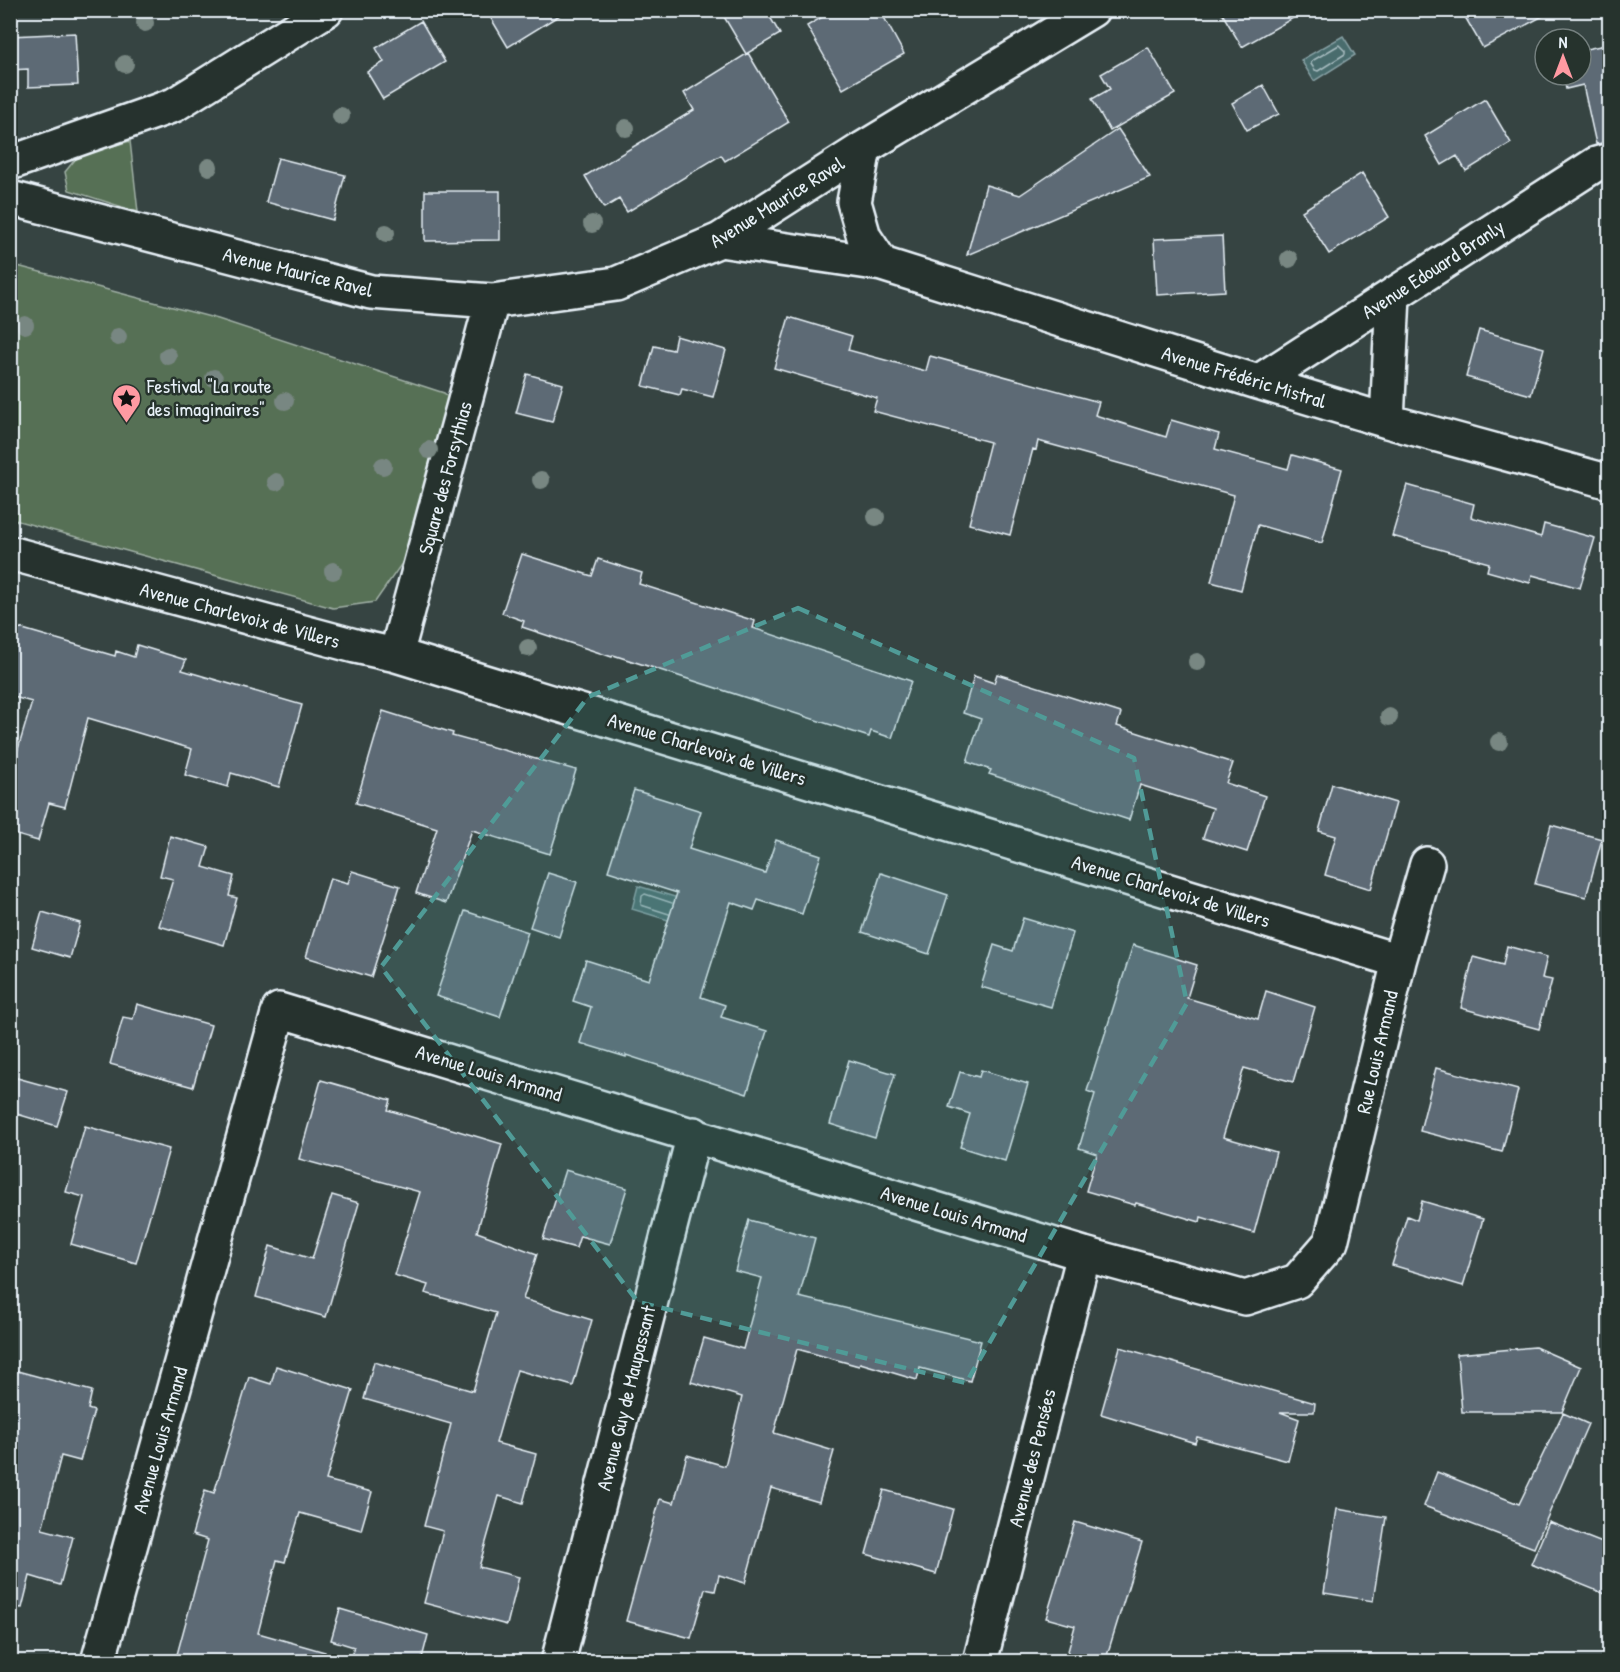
<svg xmlns="http://www.w3.org/2000/svg" width="1620" height="1672" font-family="'Patrick Hand',sans-serif">
  <style>
    .green { fill: #576f54; stroke: #a0b0a6; stroke-width: 1.5 }
    .water { fill: #486c6d; stroke: #88a1a5; stroke-width: 1.5 }
    .lines { fill: none; stroke-linecap: round; stroke-linejoin: round }
    .shore { stroke: #a8bcc0; stroke-width: 1.5 }
    .building { fill: #5d6a74; stroke: #e8f1f8; stroke-width: 1.5 }
    .minor-casing { stroke: #e8f1f8; stroke-width: 38 }
    .minor { stroke: #26332d; stroke-width: 33 }
    .tree { fill: #788782 }
    .marked { fill: #509b97; fill-opacity: 0.2; stroke: #509b97; stroke-width: 4.5; stroke-dasharray: 12 8; stroke-linejoin: round }
    .labels { text-anchor: middle; stroke-width: 5; stroke-linejoin: round; paint-order: stroke }
    .street-label { font-size: 20px; fill: #e8f1f8; stroke: #26332d }
    .poi-label { font-size: 20px; fill: #e8f1f8; stroke: #26332d; text-anchor: start }
  </style>
  <rect width="100%" height="100%" fill="#364442"/>
  <filter id="ink" filterUnits="userSpaceOnUse"><feTurbulence type="fractalNoise" baseFrequency=".0167" numOctaves="2"/><feDisplacementMap in="SourceGraphic" scale="12" xChannelSelector="R" yChannelSelector="G"/><feConvolveMatrix kernelMatrix="1 2 1 2 8 2 1 2 1" color-interpolation-filters="sRGB"/></filter>
  <g filter="url(#ink)">
    <!-- green -->
    <path class="green" d="M130,141l8,71 -69,-22 -4,-18 13,-16z
      M10,264l208,55 226,74 8,7 -45,156 -32,46 -42,6 -322,-89z"/>
    <!-- water -->
    <path class="water" d="M1343,36l12,19 -41,26 -13,-21z
      M638,886l47,14 -7,23 -46,-14z"/>
    <g class="lines">
      <!-- shore -->
      <path class="shore" d="M1339,45l6,6v3l-27,17 -3,-1 -4,-6 1,-3z
        M669,914l-28,-9 1,-9 3,-2 27,9"/>
    </g>
    <!-- building -->
    <path class="building" d="M486,10h82l-60,37z
      M720,10h46l14,24 -34,20z
      M834,10h46l24,44 -61,35 -36,-63z
      M1220,10h87l-65,37z
      M1461,10h93l-71,38z
      M421,21l24,41 -62,37 -16,-27 17,-10 -8,-14z
      M75,33l3,52 -50,2v-18l-18,1v-34z
      M1610,44v98l-14,2 -13,-59 -17,4 -3,-14h18v-25z
      M1148,47l27,47 -65,37 -18,-32 18,-10 -9,-15z
      M748,53l41,69 -64,39 -4,-6 -94,57 -8,-13 -15,9 -19,-32 109,-66 -10,-17z
      M1263,85l16,29 -32,16 -15,-27z
      M1485,99l26,44 -45,28 -9,-15 -15,9 -17,-29z
      M1118,129l32,48 -183,78 19,-70 34,10z
      M278,158l67,17 -12,45 -67,-18z
      M1362,173l27,44 -60,37 -27,-43z
      M425,191h75v49l-75,1z
      M1222,236l3,55 -68,4 -3,-56z
      M789,317l63,19 -4,14 78,21 4,-15 169,46 -4,13 71,22 5,-17 48,14 -4,15 73,20 4,-14 50,14 -20,74 -64,-18 -17,65 -30,-8 23,-87 -196,-54 -2,9 -3,-1 -23,86 -41,-11 21,-82 -117,-31 4,-13 -103,-30z
      M1479,330l65,18 -13,47 -65,-18z
      M676,336l50,14 -13,47 -31,-8 -2,6 -37,-9 11,-40 19,4z
      M527,374l36,10 -11,38 -36,-9z
      M1407,485l67,19 -3,13 70,20 3,-13 51,14 -15,50 -48,-13 -2,8 -43,-12 2,-8 -97,-27z
      M522,554l70,22 6,-17 44,14 -3,11 116,37 -2,7 158,53 -19,57 -21,-7 -2,6 -256,-82 -1,2 -90,-30 2,-6 -22,-8z
      M16,627l99,29 1,-5 18,6 3,-12 49,15 -4,10 120,35 -23,82 -48,-14 -3,14 -43,-12 7,-26 -104,-31 -23,89 -16,-4 -11,38 -28,-8v-57l22,-74 -22,-6v-51z
      M997,674l124,39 -4,13 116,37 -7,20 39,13 -18,56 -44,-14 10,-30 -73,-23 -11,35 -140,-46 2,-4 -24,-8 14,-43 -18,-6 11,-37 20,7z
      M383,711l70,22 -1,3 124,34 -26,84 -78,-24 -26,73 -30,-10 21,-65 -81,-25z
      M1332,784l64,19 -25,86 -46,-14 11,-39 -17,-5z
      M634,790l67,21 -12,38 76,24 11,-33 45,15 -19,59 -44,-14 -4,10 -23,-8 -30,95 24,8 -4,12 46,14 -20,63 -121,-39v2l-46,-14 11,-36 -18,-6 13,-41 63,20 28,-87 -69,-22z
      M1551,825l51,14 -16,58 -51,-13z
      M170,836l39,11 -6,20 31,9 -5,20 8,2 -13,47 -65,-19 14,-47 -13,-3z
      M352,871l48,15 -29,91 -65,-20 24,-79 18,5z
      M548,873l29,9 -18,55 -29,-10z
      M881,873l67,22 -19,59 -67,-22z
      M465,911l63,21 -28,85 -64,-21z
      M42,912l38,11 -10,35 -38,-11z
      M1023,918l50,15 -22,74 -70,-20 13,-42 19,6z
      M1133,945l64,20 -10,33 71,21 8,-28 49,16 -22,75 -49,-14 -21,69 53,15 -22,81 -53,-16 -1,5 -64,-19 -1,2 -49,-14 11,-37 -18,-6 16,-54 -8,-3z
      M1507,946l40,11 -5,21 10,2 -13,49 -78,-21 12,-51 30,8z
      M137,1004l74,21 -18,62 -83,-23 13,-47 10,2z
      M849,1060l46,14 -20,64 -45,-14z
      M1436,1068l82,22 -16,62 -82,-21z
      M981,1070l47,14 -23,77 -45,-14 10,-33 -21,-7 11,-35 19,5z
      M10,1076l58,16 -11,34 -47,-14z
      M321,1080l70,20 -3,10 114,34 -25,88 60,22 -14,45 69,21 -19,66 -56,-16 -21,73 40,11 -13,49 -24,-7 -20,71 40,10 -12,48 -83,-22 19,-72 -19,-5 27,-102 -87,-25 10,-37 99,29 23,-78 -71,-20 3,-8 -34,-10 26,-83 -121,-33z
      M85,1126l84,23 -33,114 -65,-19 13,-47 -18,-5z
      M565,1170l62,18 -17,56 -30,-8 -4,12 -33,-9z
      M332,1195l27,8 -33,114 -70,-20 14,-51 42,13z
      M1422,1201l61,18 -20,67 -71,-21 15,-49 10,4z
      M749,1220l66,18 -16,59 182,44 -11,40 -50,-13 -3,12 -57,-17 -1,3 -62,-17 -23,84 60,18 -15,51 -48,-14 -26,95 -26,-8 -4,16 -10,-2 -14,49 -65,-17 34,-122 14,4 13,-48 38,11 17,-69 -51,-15 13,-44 39,11 19,-71 -27,-7z
      M1120,1347l195,56 -1,9h-34l19,7 -11,42 -91,-24 -2,6 -94,-29z
      M1535,1347l46,20 -19,45h-100l-5,-58z
      M276,1366l77,24 -27,90 46,12 -11,38 -61,-17 -15,49 -8,-2 -19,73 67,19 -2,10h-148l33,-122 -16,-5 13,-45 9,3 35,-116 22,7z
      M10,1369l82,22 -4,18 6,2 -14,50 -19,-5 -19,73 31,8 -13,48 -30,-9 -8,32 -12,-1z
      M1563,1413l25,11 -54,124 -110,-42 13,-34 82,32z
      M884,1490l69,19 -17,65 -70,-20z
      M1337,1509l49,8 -13,84 -49,-8z
      M1075,1522l67,20 -37,120h-40l10,-36 -29,-8z
      M1549,1522l61,24v50l-79,-32z
      M340,1609l88,26 -7,27h-72l5,-15 -23,-7z"/>
    <g class="lines">
      <defs>
        <path id="minor" d="M864,148l-10,54 10,35 18,27
          M10,163l164,-58 152,-95
          M10,198l361,94 121,9 124,-17 104,-44 144,-92 228,-138
          M720,240l162,24 376,118 129,39 223,61
          M1258,382l338,-218 14,-4
          M1387,421l6,-126
          M10,553l345,93 41,9 1003,306
          M396,655l96,-354
          M98,1662l181,-652 805,244 161,44 52,-17 34,-39 68,-281 28,-97
          M558,1662l136,-528
          M980,1662l104,-408"/>
      </defs>
      <!-- minor casing -->
      <use href="#minor" class="minor-casing"/>
      <!-- minor -->
      <use href="#minor" class="minor"/>
    </g>
    <!-- trees -->
    <g class="tree">
      <circle cx="145" cy="23" r="9"/>
      <circle cx="125" cy="64" r="9"/>
      <circle cx="341" cy="116" r="9"/>
      <circle cx="626" cy="128" r="9"/>
      <circle cx="209" cy="167" r="9"/>
      <circle cx="592" cy="224" r="9"/>
      <circle cx="386" cy="233" r="9"/>
      <circle cx="1289" cy="259" r="9"/>
      <circle cx="25" cy="325" r="9"/>
      <circle cx="118" cy="337" r="9"/>
      <circle cx="168" cy="356" r="9"/>
      <circle cx="214" cy="378" r="9"/>
      <circle cx="285" cy="401" r="9"/>
      <circle cx="429" cy="450" r="9"/>
      <circle cx="383" cy="466" r="9"/>
      <circle cx="541" cy="480" r="9"/>
      <circle cx="276" cy="482" r="9"/>
      <circle cx="876" cy="517" r="9"/>
      <circle cx="333" cy="571" r="9"/>
      <circle cx="528" cy="648" r="9"/>
      <circle cx="1197" cy="662" r="9"/>
      <circle cx="1389" cy="717" r="9"/>
      <circle cx="1499" cy="742" r="9"/>
    </g>
  </g>
  <!-- marked area -->
  <path class="marked" d="M798,608l336,150 53,245 -221,380 -328,-81 -257,-335 207,-270z"/>
  <!-- icons -->
  <defs>
    <symbol id="sight-pin" viewBox="-11 -11 22 30"><path d="M0 17L-7.5 6A9.5 9.5 0 1 1 7.5 6Z" fill="#ff9aa2" stroke="#26332d"/><path d="M0-6L1.8-2.2L6-1.7L2.9 1.2L3.7 5.4L0 3.3L-3.7 5.4L-2.9 1.2L-6-1.7L-1.8-2.2Z" fill="#111"/></symbol>
  </defs>
  <g fill-rule="evenodd">
    <use href="#sight-pin" x="110" y="382" width="33" height="45"/>
  </g>
  <g class="labels">
    <!-- street labels -->
    <g class="street-label">
      <text transform="translate(777 202) rotate(-32)" y="7">Avenue Maurice Ravel</text>
      <text transform="translate(1433 269) rotate(-33)" y="7">Avenue Edouard Branly</text>
      <text transform="translate(298 272) rotate(14)" y="7">Avenue Maurice Ravel</text>
      <text transform="translate(1244 377) rotate(17)" y="7">Avenue Frédéric Mistral</text>
      <text transform="translate(445 478) rotate(-75)" y="7">Square des Forsythias</text>
      <text transform="translate(240 615) rotate(15)" y="7">Avenue Charlevoix de Villers</text>
      <text transform="translate(707 749) rotate(17)" y="7">Avenue Charlevoix de Villers</text>
      <text transform="translate(1171 891) rotate(17)" y="7">Avenue Charlevoix de Villers</text>
      <text transform="translate(1377 1052) rotate(-77)" y="7">Rue Louis Armand</text>
      <text transform="translate(489 1073) rotate(17)" y="7">Avenue Louis Armand</text>
      <text transform="translate(954 1214) rotate(17)" y="7">Avenue Louis Armand</text>
      <text transform="translate(626 1398) rotate(-76)" y="7">Avenue Guy de Maupassant</text>
      <text transform="translate(160 1440) rotate(-74)" y="7">Avenue Louis Armand</text>
      <text transform="translate(1032 1458) rotate(-76)" y="7">Avenue des Pensées</text>
    </g>
    <!-- poi labels -->
    <g class="poi-label">
      <text x="147" y="393">Festival "La route<tspan x="147" dy="23">des imaginaires"</tspan></text>
    </g>
  </g>
  <!-- margin -->
  <rect width="1620" height="1672" fill="none" stroke="#26332d" stroke-width="36"/>
  <rect x="18" y="18" width="1584" height="1636" fill="none" stroke="#e8f1f8" stroke-width="2" filter="url(#ink)"/>
  <!-- north arrow -->
  <g transform="translate(1563 57)"><circle r="28" fill="#26332d" stroke="#747f7e" stroke-width="1.5"/>
  <path d="M0-4.5L10 22L0 15L-10 22Z" fill="#ff9aa2"/>
  <text y="-9" font-size="16" font-weight="bold" text-anchor="middle" fill="#e8f1f8">N</text>
  </g>
</svg>
